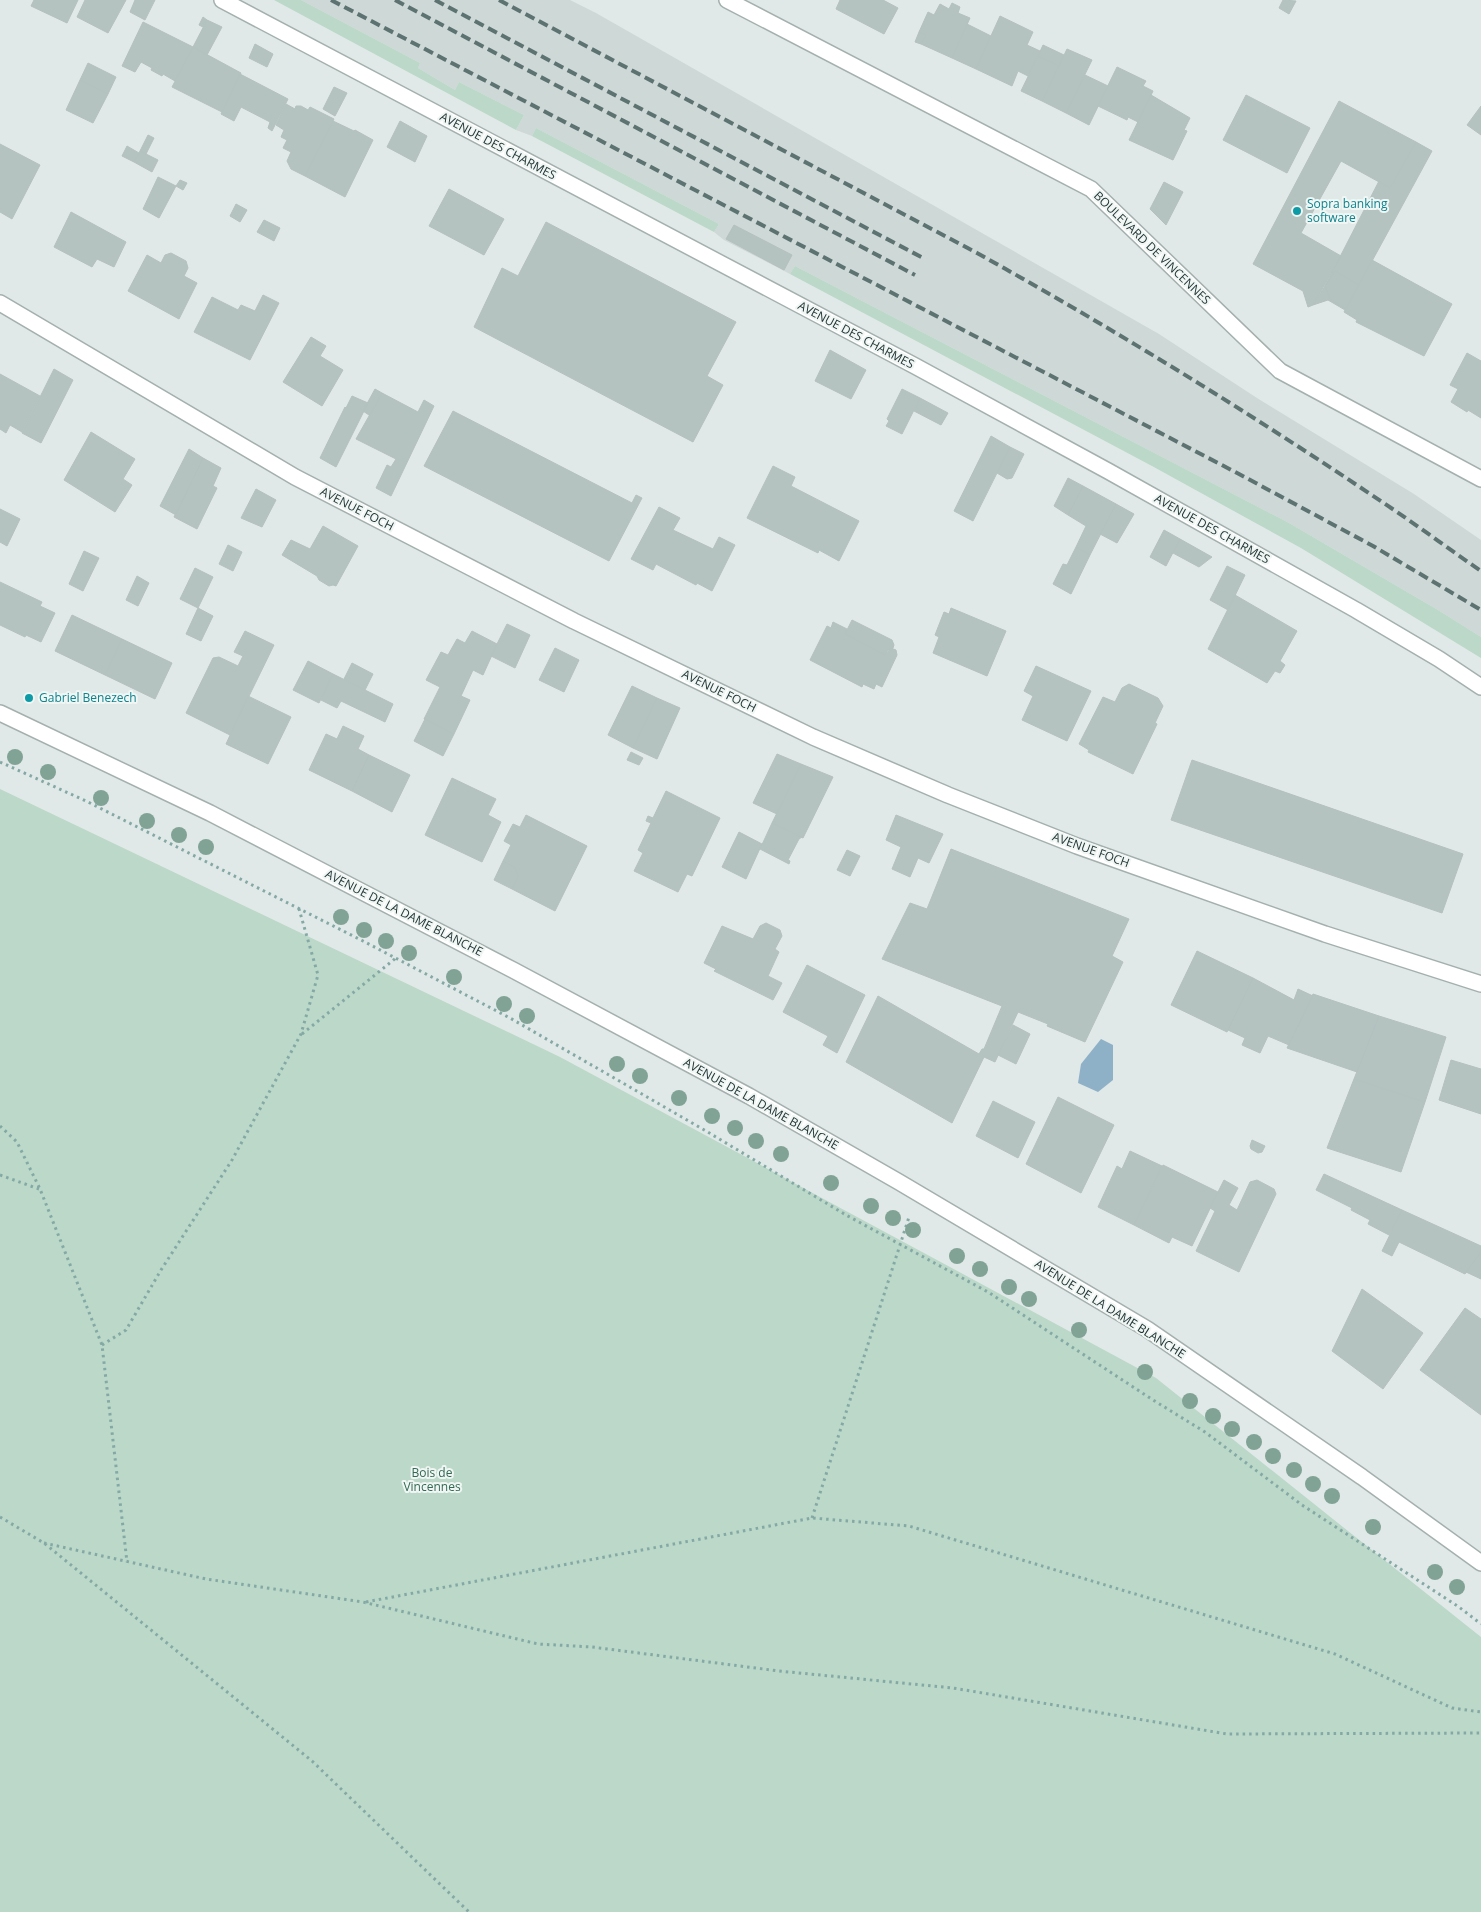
<svg xmlns="http://www.w3.org/2000/svg" width="1481" height="1912" font-family="'Open Sans',sans-serif">
  <style>
    .built { fill: #ced8d6 }
    .green { fill: #bbd8c9 }
    .water { fill: #8eb1c8 }
    .building { fill: #b5c3c0; stroke: #b3c1bf }
    .lines { fill: none; stroke-linecap: round; stroke-linejoin: round }
    .minor-casing { stroke: #a4b0ae; stroke-width: 18 }
    .path { stroke: #84a9a5; stroke-width: 3; stroke-dasharray: 2.5 4; stroke-linecap: butt }
    .minor { stroke: #fff; stroke-width: 15 }
    .rail { stroke: #5d7372; stroke-width: 4; stroke-dasharray: 10 5; stroke-linecap: butt }
    .tree { fill: #80a396 }
    .culture-dot { fill: #0f9aa8; stroke: #f0f6f4; stroke-width: 2 }
    .labels { text-anchor: middle; stroke-width: 4; stroke-linejoin: round; paint-order: stroke }
    .street-label { font-size: 12px; fill: #233736; stroke: #f0f6f4 }
    .culture-label { font-size: 12px; fill: #0d838f; stroke: #f0f6f4; text-anchor: start }
    .park-label { font-size: 12px; fill: #326954; stroke: #f0f6f4 }
  </style>
  <rect width="100%" height="100%" fill="#e0e9e7"/>
  <!-- built -->
  <path class="built" d="M301,0h269l26,13 563,321 98,64 157,96 67,46v97l-43,-27 -149,-87 -494,-257 -5,8 -66,-34 -10,-8 5,-8 -183,-96 -4,8 -16,-6 8,-15 -65,-33 -4,8 -37,-22 2,-5z"/>
  <!-- green -->
  <path class="green" d="M274,0h27l119,63 -2,5 37,22 4,-8 65,33 -8,15z
    M536,128l183,96 -5,8 -182,-96z
    M795,266l494,257 149,87 43,27v21l-180,-110 -149,-82 -362,-192z
    M0,789l560,268 596,321 325,259v275h-1481z"/>
  <!-- water -->
  <path class="water" d="M1101,1039l12,6v35l-15,12 -20,-9 3,-19z"/>
  <!-- building -->
  <path class="building" d="M34,0h44l-11,23 -36,-17z
    M85,0h41l-18,33 -31,-16z
    M135,0h20l-10,20 -15,-8z
    M840,0h43l15,8 -14,26 -48,-25z
    M1283,0l13,1 -7,13 -10,-6z
    M952,3l8,4 -2,6 12,5 -18,40 -31,-14 5,-9 -7,-3 9,-20 6,3 6,-11 9,5z
    M1000,16l33,16 -6,13 13,6 -12,25 -10,-5 -6,15 -36,-17z
    M203,17l4,3 -4,7 -4,-2z
    M207,20l15,7 -15,28 -14,-8z
    M143,22l50,25 -18,34 -12,-7 -1,2 -11,-6 1,-2 -11,-6 -6,10 -13,-6z
    M967,24l24,12 -15,33 -24,-11z
    M919,32l7,3 -5,9 -6,-2z
    M255,44l18,10 -6,13 -18,-9z
    M1043,45l21,10 -5,11 -21,-10z
    M193,47l48,26 -19,39 -50,-25z
    M1067,49l25,11 -26,53 -24,-12z
    M1038,56l21,10 -17,35 -21,-10z
    M88,63l28,14 -8,17 -28,-14z
    M1117,67l29,14 -3,5 10,5 -15,31 -10,-5 -1,3 -29,-14z
    M240,74l48,25 -16,32 -4,-3 2,-6 -29,-15 -7,14 -13,-7z
    M1085,75l23,11 -19,39 -23,-12z
    M80,80l28,14 -15,29 -27,-13z
    M334,87l13,6 -12,23 -12,-7z
    M1151,95l39,23 -6,12 3,1 -14,29 -44,-20z
    M1246,95l64,33 -23,45 -64,-33z
    M1339,101l77,41 -26,46 -49,-27 -40,72 40,23 -28,49 -5,2 -5,-16 -50,-27z
    M286,104l9,5 1,-3h5l7,4 2,-3 24,12 -29,57 -14,-7 -4,-8 4,-9 -8,-4 4,-8 -6,-3 3,-7 -8,-5z
    M1481,106v29l-14,-10z
    M333,121l21,10 1,-1 18,10 -28,57 -40,-21z
    M400,121l27,15 -12,26 -28,-15z
    M148,135l6,3 -8,16 -6,-3z
    M1416,142l16,9 -73,134 -24,-14 -10,15 54,-105 11,7z
    M0,144l40,21 -28,54 -12,-7z
    M127,146l12,7 -5,9 -12,-6z
    M140,151l18,9 -6,12 -18,-10z
    M158,177l18,9 -17,32 -16,-9z
    M180,180l7,3 -4,7 -7,-4z
    M1164,182l19,10 -17,33 -16,-16z
    M449,189l55,30 -20,36 -55,-29z
    M236,204l11,6 -7,12 -10,-6z
    M71,212l55,30 -12,25 -17,-8 -5,8 -38,-20z
    M264,220l16,8 -6,13 -17,-9z
    M546,222l190,100 -29,54 16,9 -30,57 -219,-115 28,-59 16,8z
    M734,225l58,30 -8,15 -58,-31z
    M171,253l15,8 2,7 -4,8 13,7 -18,36 -51,-28 19,-36 14,8 4,-8z
    M1372,260l80,44 -28,52 -68,-34 1,-2 -13,-8z
    M1335,271l24,14 -13,24 -16,-10 -5,-13z
    M1325,286l5,13 16,10 -1,1 -17,-10 -15,5z
    M263,295l16,8 -29,57 -56,-28 18,-35 26,13 3,-5 14,6z
    M311,337l15,9 -6,10 23,14 -21,36 -39,-24z
    M830,350l36,20 -15,29 -36,-18z
    M1467,353l14,8v57l-13,-8 -1,2 -16,-10 7,-13 -8,-4z
    M54,369l19,11 -32,63 -19,-10z
    M0,374l40,22 -18,36 -12,-7 -4,8 -6,-4z
    M375,389l7,4 -11,21 -2,1 -6,-4z
    M902,389l18,9 -18,36 -16,-8 3,-5 -2,-2z
    M382,393l36,19 6,-12 10,6 -43,90 -15,-8 11,-23 4,2 5,-8 -40,-20z
    M352,396l16,7 -32,64 -16,-9 25,-51 1,1z
    M920,398l28,15 -7,12 -27,-14z
    M453,411l179,92 4,-8 6,3 -33,63 -185,-95z
    M91,432l44,27 -12,20 9,6 -17,27 -51,-32z
    M991,436l19,11 -37,74 -19,-10z
    M1010,447l14,7 -12,24 -5,1 -10,-6z
    M189,449l14,9 -27,57 -16,-9z
    M203,458l18,10 -8,18 4,2 -20,41 -23,-12z
    M773,466l22,11 -4,9 68,35 -20,40 -20,-11 -1,3 -71,-35z
    M1068,478l15,8 -15,29 -14,-9z
    M1083,486l33,18 -26,51 -14,-8 10,-21 -18,-11z
    M256,489l20,11 -14,27 -21,-9z
    M1116,504l18,10 -17,29 -17,-9z
    M659,507l21,11 -7,12 40,19 6,-12 16,8 -23,46 -15,-8 -1,2 -40,-21 -3,6 -22,-11z
    M0,509l20,10 -13,27 -7,-4z
    M323,526l35,20 -22,40 -3,-1 -4,1 -10,-6 -2,-4 -35,-21 9,-15 19,9z
    M1164,530l16,9 -14,27 -16,-9z
    M1180,539l32,18 -13,10 -26,-14z
    M228,545l14,7 -9,19 -14,-7z
    M1076,547l14,8 -19,39 -18,-10 10,-20 4,1z
    M84,551l15,7 -16,33 -14,-7z
    M1227,566l18,9 -17,35 -18,-10z
    M195,568l18,9 -15,31 -18,-9z
    M137,576l12,7 -11,23 -12,-6z
    M0,582l42,20 -2,4 15,7 -14,29 -15,-7 -1,2 -25,-12z
    M1235,595l62,36 -17,30 5,4 -5,8 -5,-2 -8,12 -59,-34z
    M198,608l15,8 -12,25 -15,-7z
    M951,608l55,23 -19,45 -54,-23 6,-16 -4,-2 9,-23 5,2z
    M72,615l50,24 -17,36 -50,-24z
    M852,620l40,20 2,5 -1,3 -5,2 -3,5 -40,-21z
    M833,622l14,7 -2,5 40,21 6,-7 5,2 1,5 -15,32 -6,-3 -2,5 -11,-5 -1,3 -52,-27 17,-34 4,2z
    M507,624l23,11 -15,33 -24,-12z
    M245,631l29,14 -44,90 -44,-22 27,-55 6,-1 19,9 5,-10 -9,-4z
    M472,631l25,13 -14,31 -10,-5 -12,26 9,4 -16,34 -30,-15 16,-32 -14,-7 15,-28 7,3 9,-16 8,4z
    M122,639l50,24 -17,36 -50,-24z
    M555,648l24,12 -15,32 -25,-12z
    M308,661l25,13 -14,29 -26,-13z
    M352,663l21,11 -8,16 -21,-11z
    M1036,666l55,25 -24,50 -45,-21 11,-24 -9,-5z
    M333,674l60,30 -8,18 -44,-21 -4,7 -16,-8z
    M1129,684l29,14 5,8 -8,17 2,1 -24,50 -45,-22 1,-2 -10,-6 24,-47 12,5 7,-14z
    M632,686l25,12 -24,50 -25,-13z
    M248,696l43,21 -23,47 -42,-20z
    M657,698l23,10 -23,51 -24,-11z
    M425,719l29,15 -11,22 -29,-15z
    M343,726l21,10 -6,13 11,6 -17,36 -43,-21 17,-36 11,5z
    M631,752l12,6 -4,7 -12,-5z
    M777,754l24,10 -24,50 -24,-11z
    M369,755l41,20 -18,37 -40,-21z
    M1192,760l271,94 -21,59 -271,-93z
    M801,764l32,13 -30,61 -31,-15z
    M452,778l44,21 -8,16 13,7 -19,40 -57,-27z
    M666,791l54,27 -28,58 -5,-2 -9,18 -44,-21 9,-18 -5,-3 13,-27 -5,-2 2,-5 5,2z
    M526,815l61,31 -32,65 -43,-22 6,-12 -3,-10 -12,-6 8,-16 -7,-4 9,-17 7,3z
    M896,815l47,19 -14,29 -11,-5 -8,19 -18,-8 9,-22 -15,-7z
    M772,823l30,14 -3,2 -11,21 2,1 -1,3 -29,-15z
    M739,832l23,12 -16,35 -24,-12z
    M951,849l178,70 -17,37 11,6 -38,80 -38,-16 1,-2 -30,-12 -23,50 -11,-5 -32,66 -106,-61 32,-66 101,58 3,-5h2l18,-43 -120,-47 28,-56 17,6z
    M847,850l13,6 -10,20 -13,-6z
    M503,861l12,6 3,10 -6,12 -18,-9z
    M766,923l14,7 2,6 -7,13 4,3 -11,24 14,7 -9,17 -59,-29 2,-2 -12,-6 18,-37 31,13 7,-13z
    M1197,951l56,27 -26,54 -56,-27z
    M807,965l58,30 -28,58 -14,-8 5,-9 -45,-24z
    M1253,978l41,22 4,-11 15,7 -24,49 -21,-9 -8,17 -18,-8 3,-7 -17,-8z
    M1313,994l66,22 -22,56 -70,-24z
    M1379,1016l67,21 -21,65 -71,-23z
    M1013,1025l17,9 -14,30 -18,-9z
    M1451,1060l30,9v45l-42,-14z
    M1354,1079l71,23 -24,70 -74,-24z
    M1058,1097l56,28 -33,68 -55,-29z
    M993,1101l42,21 -17,36 -42,-22z
    M1252,1140l13,6 -3,6 -4,1 -7,-4 -1,-3z
    M1130,1151l32,15 -28,59 -36,-18 19,-41 5,3z
    M1163,1165l55,27 -26,54 -20,-9 -3,6 -35,-18z
    M1324,1174l78,36 -13,25 -21,-11 2,-4 -19,-10 1,-2 -36,-18z
    M1224,1180l14,8 -9,17 8,5 13,-28 7,-2 17,9 2,5 -37,78 -43,-21 19,-40 -5,-3z
    M1402,1210l79,36v6l-16,22 -66,-32 -7,14 -10,-5z
    M1481,1252v27l-15,-7z
    M1362,1289l61,44 -40,56 -51,-38z
    M1465,1308l16,11v96l-61,-45z"/>
  <g class="lines">
    <defs>
      <path id="minor" d="M222,0l693,366 193,105 248,139 83,49 42,28
        M727,0l364,189 189,182 201,108
        M0,303l295,174 279,144 239,116 135,58 129,51 248,88 156,50
        M0,713l210,100 303,157 236,126 150,86 248,147 215,148 119,86"/>
    </defs>
    <!-- minor casing -->
    <use href="#minor" class="minor-casing"/>
    <!-- path -->
    <path class="path" d="M0,762l86,39 277,140 147,77 196,113 140,84 142,77 165,108 52,32 97,73 157,102 22,17
      M302,1034l94,-76
      M0,1126l17,16 23,47 62,156 25,217
      M0,1175l39,14
      M102,1345l24,-15 35,-60 71,-110 69,-126 17,-59 -19,-66
      M0,1517l44,26 268,218 157,151
      M812,1518l97,-301
      M44,1543l162,36 157,23 175,42 54,3 187,24 174,17 274,46 254,-1
      M366,1602l446,-84 97,8 426,128 117,54 29,4"/>
    <!-- minor -->
    <use href="#minor" class="minor"/>
    <!-- rail -->
    <path class="rail" d="M331,0l908,474 134,72 108,64
      M395,0l520,275
      M435,0l488,258
      M499,0l478,253c144,80 284,167 420,259 28,19 56,40 84,59"/>
  </g>
  <!-- trees -->
  <g class="tree">
    <circle cx="15" cy="757" r="8"/>
    <circle cx="48" cy="772" r="8"/>
    <circle cx="101" cy="798" r="8"/>
    <circle cx="147" cy="821" r="8"/>
    <circle cx="179" cy="835" r="8"/>
    <circle cx="206" cy="847" r="8"/>
    <circle cx="341" cy="917" r="8"/>
    <circle cx="364" cy="930" r="8"/>
    <circle cx="386" cy="941" r="8"/>
    <circle cx="409" cy="953" r="8"/>
    <circle cx="454" cy="977" r="8"/>
    <circle cx="504" cy="1004" r="8"/>
    <circle cx="527" cy="1016" r="8"/>
    <circle cx="617" cy="1064" r="8"/>
    <circle cx="640" cy="1076" r="8"/>
    <circle cx="679" cy="1098" r="8"/>
    <circle cx="712" cy="1116" r="8"/>
    <circle cx="735" cy="1128" r="8"/>
    <circle cx="756" cy="1141" r="8"/>
    <circle cx="781" cy="1154" r="8"/>
    <circle cx="831" cy="1183" r="8"/>
    <circle cx="871" cy="1206" r="8"/>
    <circle cx="893" cy="1218" r="8"/>
    <circle cx="913" cy="1230" r="8"/>
    <circle cx="957" cy="1256" r="8"/>
    <circle cx="980" cy="1269" r="8"/>
    <circle cx="1009" cy="1287" r="8"/>
    <circle cx="1029" cy="1299" r="8"/>
    <circle cx="1079" cy="1330" r="8"/>
    <circle cx="1145" cy="1372" r="8"/>
    <circle cx="1190" cy="1401" r="8"/>
    <circle cx="1213" cy="1416" r="8"/>
    <circle cx="1232" cy="1429" r="8"/>
    <circle cx="1254" cy="1442" r="8"/>
    <circle cx="1273" cy="1456" r="8"/>
    <circle cx="1294" cy="1470" r="8"/>
    <circle cx="1313" cy="1484" r="8"/>
    <circle cx="1332" cy="1496" r="8"/>
    <circle cx="1373" cy="1527" r="8"/>
    <circle cx="1435" cy="1572" r="8"/>
    <circle cx="1457" cy="1587" r="8"/>
  </g>
  <!-- markers -->
  <g class="culture-dot">
    <circle cx="1297" cy="211" r="5"/>
    <circle cx="29" cy="698" r="5"/>
  </g>
  <g class="labels">
    <!-- street labels -->
    <g class="street-label">
      <text transform="translate(498 146) rotate(28)" y="4">AVENUE DES CHARMES</text>
      <text transform="translate(1152 248) rotate(44)" y="4">BOULEVARD DE VINCENNES</text>
      <text transform="translate(856 335) rotate(28)" y="4">AVENUE DES CHARMES</text>
      <text transform="translate(357 509) rotate(27)" y="4">AVENUE FOCH</text>
      <text transform="translate(1212 529) rotate(29)" y="4">AVENUE DES CHARMES</text>
      <text transform="translate(719 691) rotate(26)" y="4">AVENUE FOCH</text>
      <text transform="translate(1091 850) rotate(20)" y="4">AVENUE FOCH</text>
      <text transform="translate(404 913) rotate(27)" y="4">AVENUE DE LA DAME BLANCHE</text>
      <text transform="translate(761 1104) rotate(29)" y="4">AVENUE DE LA DAME BLANCHE</text>
      <text transform="translate(1110 1309) rotate(32)" y="4">AVENUE DE LA DAME BLANCHE</text>
    </g>
    <!-- culture labels -->
    <g class="culture-label">
      <text x="1307" y="208">Sopra banking<tspan x="1307" dy="14">software</tspan></text>
      <text x="39" y="702">Gabriel Benezech</text>
    </g>
    <!-- park labels -->
    <g class="park-label">
      <text x="432" y="1477">Bois de<tspan x="432" dy="14">Vincennes</tspan></text>
    </g>
  </g>
</svg>
